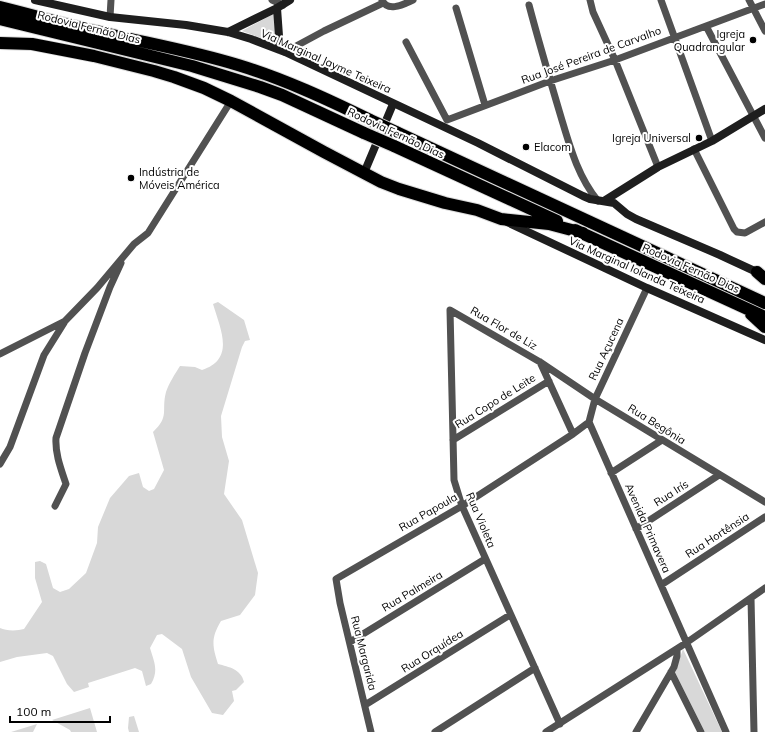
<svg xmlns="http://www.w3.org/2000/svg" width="765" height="732" font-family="Mulish,sans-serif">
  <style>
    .green { fill: #d8d8d8 }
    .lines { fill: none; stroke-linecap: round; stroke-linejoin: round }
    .highway-casing { stroke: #dbdbdb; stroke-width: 14 }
    .street { stroke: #515151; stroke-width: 7 }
    .secondary { stroke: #1e1e1e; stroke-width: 8 }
    .highway { stroke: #000; stroke-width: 12 }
    .highway-bridge-casing { stroke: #dbdbdb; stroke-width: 14; stroke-linecap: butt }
    .highway-bridge { stroke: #000; stroke-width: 12 }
    .poi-dot { fill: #000; stroke: #fff; stroke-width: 1.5 }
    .labels { text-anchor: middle; stroke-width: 4; stroke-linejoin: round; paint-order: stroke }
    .street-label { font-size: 11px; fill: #000; stroke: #fff }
    .poi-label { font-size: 11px; fill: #000; stroke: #fff; text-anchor: end }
  </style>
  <rect width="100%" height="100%" fill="#fff"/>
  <!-- green -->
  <path class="green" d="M275,13l2,31 -35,-13z
    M218,302l26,18 6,20 -5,1 -3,6 -21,69 1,21 7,24 -5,33 18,26 16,53 -3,22 -15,20 -19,6c-10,17 -9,24 -3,43 11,3 23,5 26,18l-8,8 -4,1 2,10 -11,14 -11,-2 -21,-36 -9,-28 -20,-15 -5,1 -7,13c4,14 9,22 1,36l-5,2 -4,-15 -7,-3 -47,15 1,4 -15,5 -7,-8 -14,-28 -6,-3 -30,4 -17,5v-34c6,3 17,3 24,1l18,-27 -7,-24v-16l5,-1 6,3 7,24 7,4 9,-3 17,-16 11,-30 1,-16 12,-29 19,-22 10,-3 4,14 6,4 5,-2 10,-19 -11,-38c17,-16 8,-21 13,-40 3,-9 9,-18 14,-26l15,1 7,3c34,-11 18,-42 11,-66z
    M683,649l39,83h-17l-30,-60z
    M90,708l7,24h-26l-1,-2 -18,-10z
    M134,716l5,16h-10l-1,-4 1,-11z
    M37,724l-4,8h-22z"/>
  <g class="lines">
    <defs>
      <path id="highway" d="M0,7c33,8 66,18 100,25 46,11 93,19 138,33 46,14 89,34 132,55
        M0,19l192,47 68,21 22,8 82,38
        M0,43l32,1 62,12 60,15 20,6 30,11 27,13 93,51 57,30 18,7 46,14 32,7 24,9 48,5 34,9
        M396,132l369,171
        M394,146l163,75
        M575,230l190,87
        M757,272l8,7
        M751,314l14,13"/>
    </defs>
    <!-- highway casing -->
    <use href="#highway" class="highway-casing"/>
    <!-- street -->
    <path class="street" d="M272,0l11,5
      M382,0c6,13 22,4 31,0
      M590,0l3,12 22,48 43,107
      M661,0l51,141
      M749,0l16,31
      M529,5c10,38 21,75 32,112 9,30 17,60 37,84
      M456,8l29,97
      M110,17l1,-17
      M706,26l59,112
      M406,42l41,78 103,-39 65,-21 150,-56
      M285,52l39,-21 59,-28
      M694,149l40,80 3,3 8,1 20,-11
      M0,354l65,-33 32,-33 37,-44 14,-11 83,-132
      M540,362l33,72
      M589,422l137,310
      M589,422l6,-23 52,-111
      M453,440l96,-59
      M0,464l10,-17 34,-92 20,-32
      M611,473l51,-33
      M55,506l11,-22c-5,-15 -11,-30 -10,-46l29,-85 25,-66 11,-24
      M636,529l83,-54
      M661,585l104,-68
      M751,598l3,134
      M350,642l135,-83
      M671,672l30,60
      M365,705l145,-90
      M560,724l-98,-218 -8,-26 -4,-170 90,52 55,37 170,103
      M371,732l-31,-129 -4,-24 126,-73 111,-72 16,-12
      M435,732l100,-64
      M546,732l140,-89 79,-55
      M636,732l38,-65 3,-11v-7"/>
    <!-- secondary -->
    <path class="secondary" d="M35,0l75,17 76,8 42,7 23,7 34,13 193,91 105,53 7,3 24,4 13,11 9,5 84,36 41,19
      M277,8l3,42
      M228,32l49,-24 13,-8
      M364,173l29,-69
      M604,201l54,-34 54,-26 53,-32
      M507,222l140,66 118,52"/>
    <!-- highway -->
    <use href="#highway" class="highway"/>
    <defs>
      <path id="highway-bridge" d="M370,120l26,12
        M364,133l30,13"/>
    </defs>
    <!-- highway-bridge casing -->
    <use href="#highway-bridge" class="highway-bridge-casing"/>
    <!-- highway-bridge -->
    <use href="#highway-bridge" class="highway-bridge"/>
  </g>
  <!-- markers -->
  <g class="poi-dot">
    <circle cx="753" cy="40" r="4"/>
    <circle cx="699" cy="138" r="4"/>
    <circle cx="526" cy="147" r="4"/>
    <circle cx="131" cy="178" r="4"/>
  </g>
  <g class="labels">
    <!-- street labels -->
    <g class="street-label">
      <text transform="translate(89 27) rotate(14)" y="4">Rodovia Fernão Dias</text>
      <text transform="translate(591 55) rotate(-20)" y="4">Rua José Pereira de Carvalho</text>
      <text transform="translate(326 61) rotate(24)" y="4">Via Marginal Jayme Teixeira</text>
      <text transform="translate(396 133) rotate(25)" y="4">Rodovia Fernão Dias</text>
      <text transform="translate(691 268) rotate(24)" y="4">Rodovia Fernão Dias</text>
      <text transform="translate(637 270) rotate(24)" y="4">Via Marginal Iolanda Teixeira</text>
      <text transform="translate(504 328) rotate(30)" y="4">Rua Flor de Liz</text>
      <text transform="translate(606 349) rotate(-65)" y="4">Rua Açucena</text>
      <text transform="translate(495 401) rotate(-32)" y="4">Rua Copo de Leite</text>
      <text transform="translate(657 424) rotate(32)" y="4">Rua Begônia</text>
      <text transform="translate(671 493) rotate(-33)" y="4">Rua Irís</text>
      <text transform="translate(428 512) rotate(-30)" y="4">Rua Papoula</text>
      <text transform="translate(481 520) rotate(67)" y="4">Rua Violeta</text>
      <text transform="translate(648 528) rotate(66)" y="4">Avenida Primavera</text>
      <text transform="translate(717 535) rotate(-33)" y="4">Rua Hortênsia</text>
      <text transform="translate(412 591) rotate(-31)" y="4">Rua Palmeira</text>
      <text transform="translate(432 651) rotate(-32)" y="4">Rua Orquídea</text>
      <text transform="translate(364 653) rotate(76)" y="4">Rua Margarida</text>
    </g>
    <!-- poi labels -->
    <g class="poi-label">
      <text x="745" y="38">Igreja<tspan x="745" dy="13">Quadrangular</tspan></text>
      <text x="691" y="142">Igreja Universal</text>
      <text x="534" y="151" text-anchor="start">Elacom</text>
      <text x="139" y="176" text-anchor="start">Indústria de<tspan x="139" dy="13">Móveis América</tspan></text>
    </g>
  </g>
  <!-- scale -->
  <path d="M10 716v6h100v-6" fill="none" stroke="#000000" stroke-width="2"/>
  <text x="16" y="716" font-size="12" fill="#000000" stroke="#ffffff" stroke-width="3" paint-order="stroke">100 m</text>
</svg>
